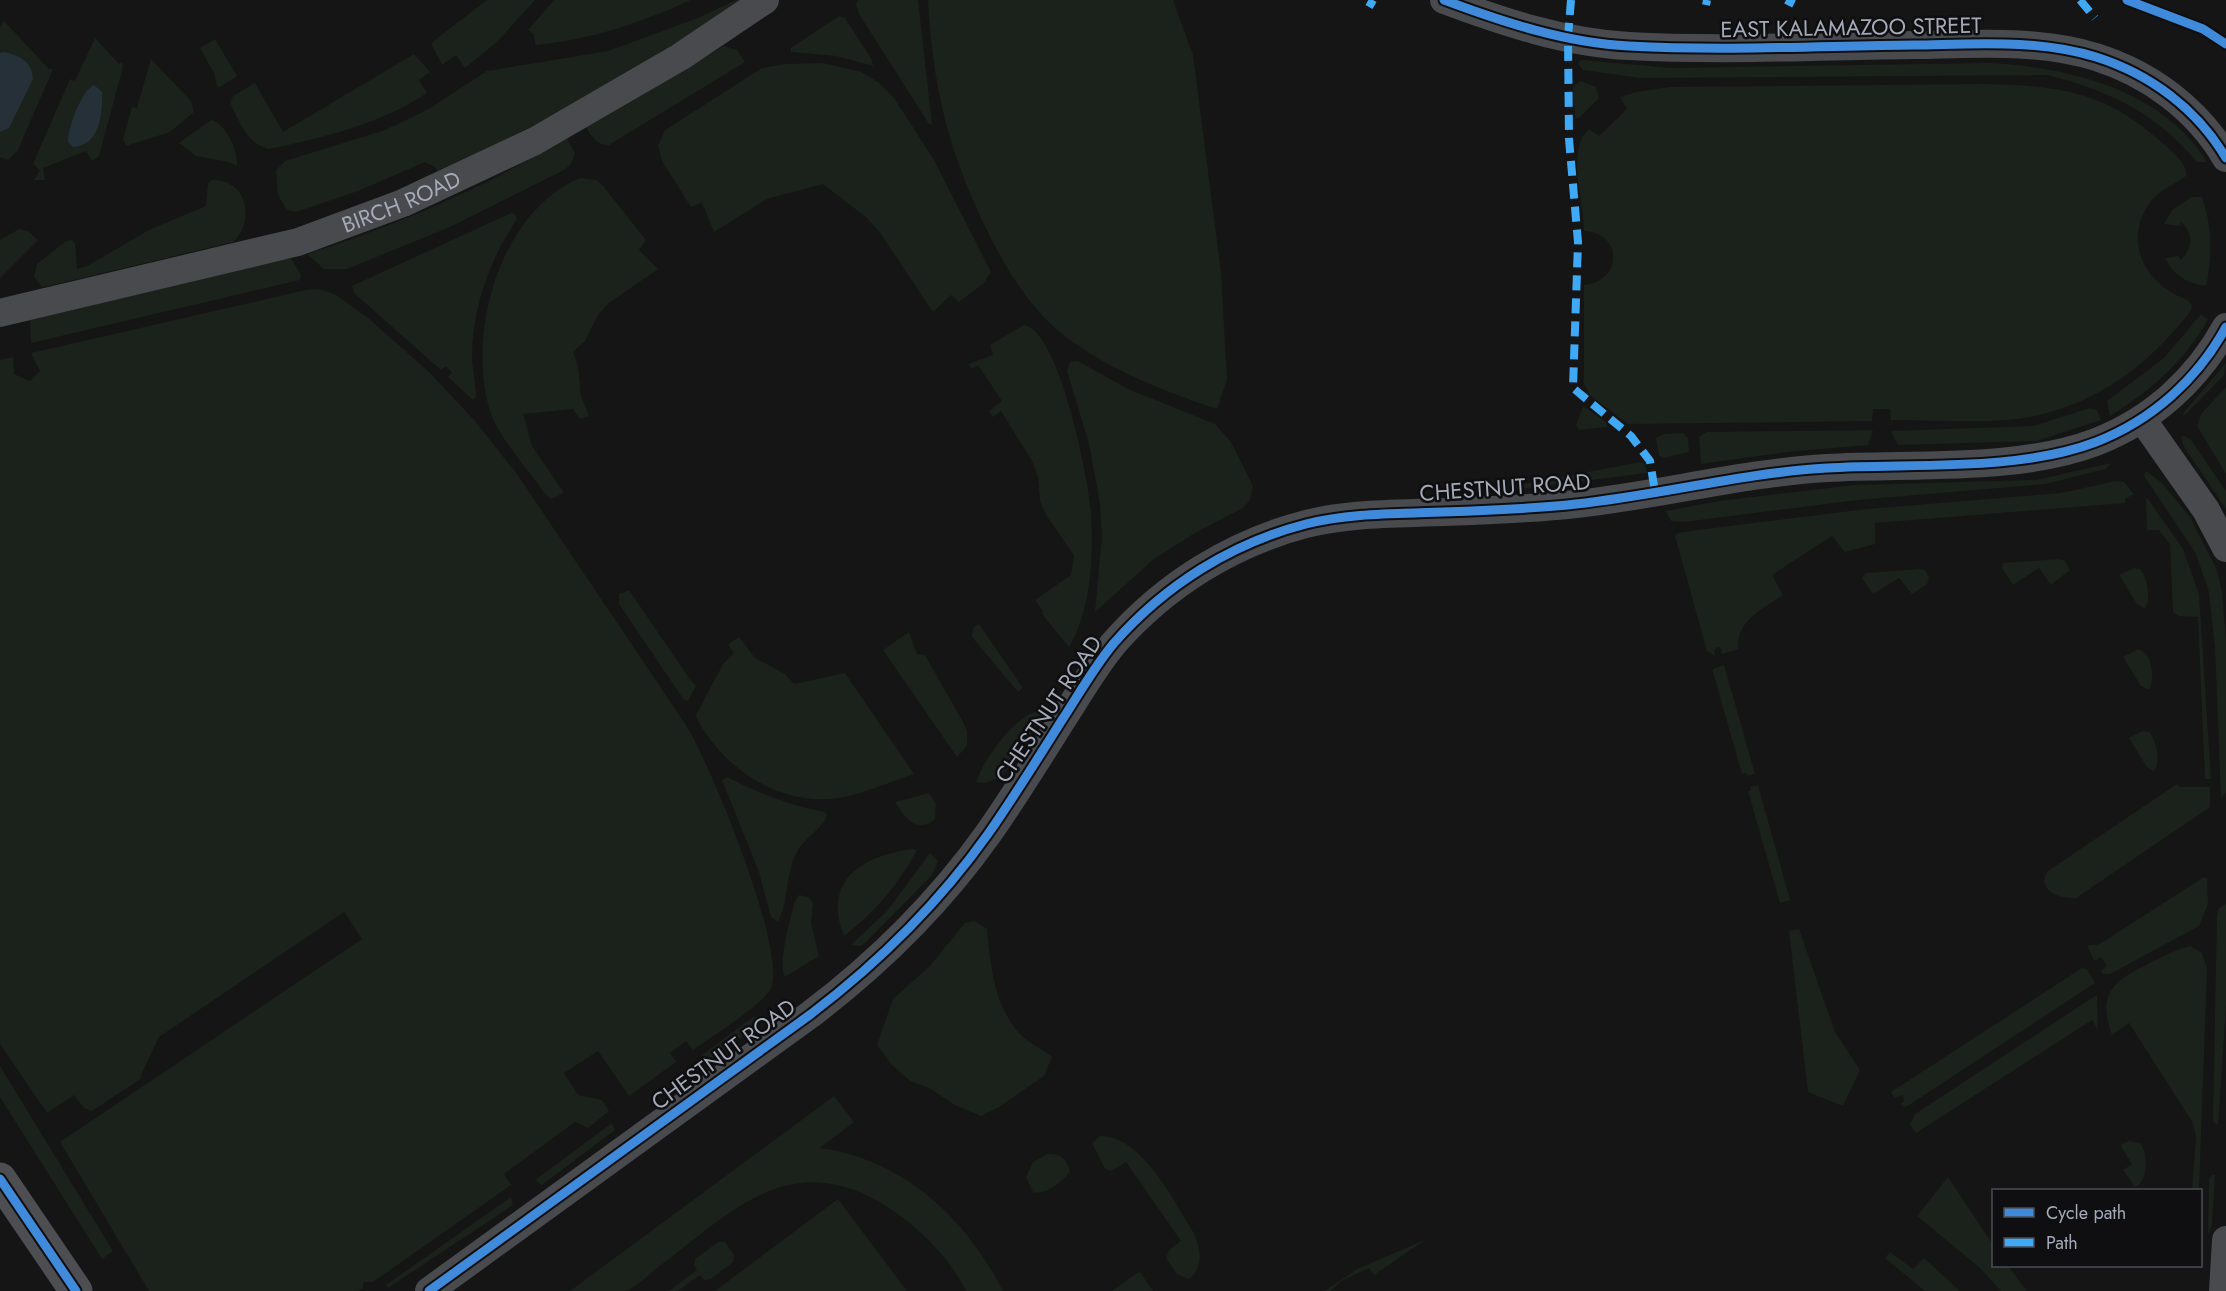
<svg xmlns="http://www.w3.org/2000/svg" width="2226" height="1291" font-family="Jost,sans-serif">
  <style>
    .green { fill: #1a221b }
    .water { fill: #263038 }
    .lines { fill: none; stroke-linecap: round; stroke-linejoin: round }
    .street { stroke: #484a4e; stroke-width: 28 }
    .secondary { stroke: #4c4e52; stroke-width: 33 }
    .quiet { stroke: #3fa9f5; stroke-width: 8; stroke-dasharray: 15 8; stroke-linecap: butt }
    .cycleway-casing { stroke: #0f0f11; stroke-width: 13 }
    .cycleway { stroke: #408adc; stroke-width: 9 }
    .labels { text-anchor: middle; stroke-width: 5; stroke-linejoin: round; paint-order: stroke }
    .street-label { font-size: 22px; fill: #a4aab7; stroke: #0f0f11 }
  </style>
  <rect width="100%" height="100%" fill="#151515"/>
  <!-- green -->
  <path class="green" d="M487,0h48l-38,42 -32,26 -9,-13 -14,10 -11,-22z
    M554,0h137c-50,23 -101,40 -156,45l-1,-11 -6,-4z
    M736,0h5c-96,65 -197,126 -304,171l-2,-4 -10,-5 -67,29 -62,21 -9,-2 -9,-15 -2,-25 9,-9 100,-31 42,-20 60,-39 121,-20 90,-33z
    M858,0h60l14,125 -3,-1 -70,-110 -3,-10z
    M928,0h245l20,55 28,217 6,108 -10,29c-53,-18 -106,-38 -151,-72 -30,-22 -53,-57 -70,-89 -44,-85 -63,-152 -68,-248z
    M839,16l6,2 27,42 1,6 -37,-10 -45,-4v-4z
    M4,21l45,48h4l-35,81 -10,10 -8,-3v-130z
    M95,38l24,26 3,-2 1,5 -24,89 -7,5 -6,-10 -43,17 2,12h-11l6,-10 -7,-6 37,-85 5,2z
    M215,39l22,37 -17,11 -3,-1 -3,-13 -14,-25z
    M724,46l13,4 8,12 -136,83c-13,0 -17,-8 -23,-18z
    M414,54l16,18 -11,8 8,13c-46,31 -105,45 -158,56 -21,-4 -30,-28 -39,-46l3,-7 22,-13 28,49z
    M151,59l40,42 3,11 -24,20 -44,14 -3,-7 9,-32 5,1z
    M1581,60l91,8 318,-5c79,4 173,27 217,99h-10c-41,-49 -89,-72 -150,-87l-407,3 -57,-8 -5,-6z
    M823,63l38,9 17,10 16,16 40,62 57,112 -7,11 -25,19 -8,-7 -18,17 -52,-78 -14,-16 -44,-34 -56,15 -53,33 -12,-29 -11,4 -29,-46 -4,-15 7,-16 97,-62 23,-4z
    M1581,81l15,6 3,11 -20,20h-4l-2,-32z
    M1985,84c79,2 122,8 182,63 8,7 21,18 19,29 -11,9 -24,12 -34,24 -31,39 -8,85 36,100l4,6 -2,6c-42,54 -97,95 -166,106 -40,6 -92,2 -133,2l-1,-11h-17l-1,12 -244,3 -38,-29 -6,-11v-99c41,-5 37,-53 0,-54 0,-27 -18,-83 5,-102l10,7 28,-27 -7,-12 16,-5 34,-5z
    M211,120c15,3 28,33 26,46l-9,-4 -32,-6 -17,-13z
    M567,138l8,15 -4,11 -7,6 -114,57 -103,42h-23l-17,-15c91,-29 178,-67 260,-116z
    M580,178l16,2 8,7 42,53 -7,10 19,19 -49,34 -11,12 -13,26 -12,11 5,14 3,30 8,20 -9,3 -7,-10 -50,5 9,32 32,47 -13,6 -6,-5c-16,-24 -45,-55 -54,-80 -26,-78 8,-202 89,-236z
    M212,180c35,-1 44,40 21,62l-180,43 -11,2 -8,-10 3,-13 29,-23 6,-1 3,3 2,26 10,-3 64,-37 55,-23 2,-23z
    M2192,197h10c10,29 11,58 4,89 -19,-3 -32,-10 -41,-28l13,-2 3,4c12,-12 13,-26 0,-38l-2,4 -15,-2 8,-14z
    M511,213l4,1 2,5c-27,41 -44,85 -45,136 0,14 4,28 4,42l-3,3 -25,-23 4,-4 -6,-7 -5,4 -87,-77 -2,-7z
    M19,229l9,2 10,9 -38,38v-38z
    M291,258l10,17 -1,5 -269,63 -1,-23z
    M320,289l16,6 32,23 61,54 46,49 42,53 169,251c24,38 101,225 85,263 -7,16 -61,50 -78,62l-7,-9 -16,12 6,9 -47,34 -31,-45 -34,22 14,22 24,5 7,11 -21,17 -13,-6 -71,52 7,11 -138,97h-9l-1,6 -5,3h-209l-89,-149 302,-203 -18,-27 -185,125 -18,38 1,3 -50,33 -8,-3 -10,-13 -27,18 -47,-69v-684l13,-3 1,17 16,7 10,-10 -9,-18 275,-63z
    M2201,314l7,6c-24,41 -57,71 -98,96l-3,-15 57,-43z
    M1024,325c35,5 65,155 67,188 3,42 0,98 -22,134l-27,-33 1,-3 -8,-11 36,-25 3,-20 -28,-40 -6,-14 -2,-24 -6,-16 -31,-50 -8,6 -4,-6 13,-10 -24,-36 -6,4 -4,-5 25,-9 -3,-10z
    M1078,361l50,28 87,35 16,18 22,44 -3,14 -7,8 -48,25 -41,26 -59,53 7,-76 -2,-32 -11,-60 -22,-73 3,-9z
    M2226,363l-2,12 -42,43 3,-7z
    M2226,387v87l-29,-48 4,-12z
    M1583,406l23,16 1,5 -28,3 -3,-5z
    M2090,408l7,2 4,10 -64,21 -139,4 -7,-14 142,-5z
    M1873,430l-5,15 -81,7 -86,12 -2,-27 8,-5z
    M1683,433l5,5 1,14 -26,6 -4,-2 -3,-18 8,-4z
    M2185,436l6,4 35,51v18l-42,-62 -3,-10z
    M1641,462l4,2 2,9 -134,17v-4z
    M2111,463l-5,6 -61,15 -187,16 -174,22 -13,-1 -5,-10 53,-10 135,-16 182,-5z
    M2146,471l16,12 28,34 27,53 5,22 4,48v152l-5,6 -6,-150 -6,-56 -13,-38 -52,-78z
    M2116,481l8,1 10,12 -9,5v4l-250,20v21l-30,8 -13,-16 -60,39 11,20c-19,13 -49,27 -44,54l-17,5 -1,-6 -4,-1 -3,4 1,5 -8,-5 -32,-115 3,-3 27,-4 162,-20 194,-16z
    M2146,499h2l35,50 16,45 12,185h-6l-7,-162 -19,-1 -6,-4 -3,-68 -11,-14h-12z
    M2060,559l5,2 5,9 -19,15 -12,-17 -26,17 -11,-17 1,-5z
    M2134,568l6,1c8,9 11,29 5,40l-8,-5 -18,-29z
    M1920,569l5,1 4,8 -2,6 -15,10 -13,-16 -26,16 -11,-16 4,-5z
    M629,590l58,85 9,11 -8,15 -4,-1 -65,-96v-10z
    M979,624l44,64 -5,4 -46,-55 1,-9z
    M909,632l8,22 8,1 38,67 4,9v15l-10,11 -74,-107z
    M739,637l16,21 30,16 9,10 51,-11 69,101c-25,8 -50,20 -76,24 -51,8 -103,-22 -131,-63 -4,-6 -9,-12 -11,-20l27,-51 11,-11 -6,-9z
    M2138,649c15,4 17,30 11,41l-8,-4 -18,-29z
    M1724,665l31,109 -7,2 -2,-3 -4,1 -29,-102v-3z
    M1037,711l6,3c-14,22 -37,76 -67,68 8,-23 37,-64 61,-71z
    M2143,731l6,1c8,9 12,29 5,39l-7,-4 -18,-29z
    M727,777c32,16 62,28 97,35l3,3c-3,12 -22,23 -29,35 -13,23 -9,51 -20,72l-7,-5 -12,-45 -37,-92z
    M2177,784l3,3h30v20l-134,91c-15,2 -41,-8 -28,-27z
    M1758,785l32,115 -10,3 -32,-112 3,-1 -1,-3z
    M929,793l7,11 -1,15c-19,16 -30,-2 -40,-17z
    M912,849l5,1c-18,34 -43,63 -73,86 -22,-56 18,-80 68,-87z
    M930,853l8,8 -6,14 -67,68 -5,3 -9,-1 36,-34z
    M2204,877l3,1 1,26 -9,22 -89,48h-7l-2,-3 6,-5 -6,-9 -7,4 -7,-16h10l9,-5z
    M799,895l9,2 5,6 -2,20 8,33 -34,21c-8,-12 6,-60 10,-76z
    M2226,904v102l-8,119 -5,-3 4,-207 2,-7z
    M974,921l13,8c3,34 7,75 31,103 8,10 24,16 34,25l-8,19 -45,31 -18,9 -26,-11 -26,-17 -19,-7 -19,-17 -14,-19 16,-46 36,-32 36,-44z
    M1799,929l36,103 25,38 -17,36 -35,-14 -19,-161z
    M2190,946l12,7 5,15 -8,222h-7l4,-53 -3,-14 -64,-100 -17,12c-15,-40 0,-53 34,-70 14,-7 28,-15 44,-19z
    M2082,968l5,1 8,14 -186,122 -5,2 -4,-3 4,-3 -1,-6 -8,3 -4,-6z
    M2095,996h2l1,34 -6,-10 -176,113 -6,-9 5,-10z
    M763,1015l3,4 -57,42 -8,-5 52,-39z
    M0,1066l113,185 -11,8 -102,-162z
    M834,1096l20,26 -34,26c83,11 146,70 183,143h-37c-20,-39 -54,-71 -92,-92 -89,-47 -145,15 -213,66 -10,7 -24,23 -36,26 -16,0 -38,0 -55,0z
    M612,1123l3,7 -73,55 -7,-5z
    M1100,1136c42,-1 74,66 94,97 6,15 10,31 -2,44l-4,2 -11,-5 -11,-16 3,-8 12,-9 -55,-79 -15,9 -6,-2 -13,-26z
    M2129,1141l11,2c8,10 9,38 -5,44l-12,-17 9,-6 -12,-19z
    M1048,1154c12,-1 19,5 22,17 -5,9 -25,25 -37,21l-7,-15 7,-15z
    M2212,1175h3l-3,50 -4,10 1,-56z
    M1948,1177l45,68 1,21h14l19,25h-26l-21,-23 -63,-52z
    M511,1197l2,8 -125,83 -2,-3z
    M838,1199l69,92h-192z
    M1425,1240l-51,35 -5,-7 -26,12 -13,11h-5l32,-22z
    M718,1242h7l9,13 -1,7 -22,17 -7,1 -4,-5 -22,16h-9l28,-21 -3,-5 1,-6z
    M1890,1252l23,17 11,-11 36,33h-35l-40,-33z
    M1140,1272l13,19h-41l25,-18z"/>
  <!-- water -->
  <path class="water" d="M3,52c16,3 29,9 30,27l-24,49 -9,4v-79z
    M94,85l8,7c1,21 -2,54 -29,55l-5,-5c0,-14 13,-51 26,-57z"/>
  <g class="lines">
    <!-- street -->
    <g class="street">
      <path d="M1444,0c59,22 122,43 185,46 95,5 191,0 286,-1 60,-1 123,-6 181,12 54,17 101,52 130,101"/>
      <path id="s1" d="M0,313l298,-71 105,-39 132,-62 145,-84 85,-57"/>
      <path d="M2142,419l64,91 20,38"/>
      <path d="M429,1291l382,-277c67,-51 128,-111 177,-180 26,-37 50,-76 74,-114 17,-26 32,-53 52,-77 51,-58 118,-100 192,-119 36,-9 72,-10 109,-11 53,-2 108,-3 161,-9 84,-9 166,-31 251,-36 84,-5 190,4 269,-26 56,-22 101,-62 130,-115"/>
      <path d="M2223,1291l3,-51"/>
    </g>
    <!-- secondary -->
    <path class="secondary" d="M0,1179l76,112"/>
    <!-- quiet -->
    <path class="quiet" d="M1571,0l-3,37 1,102 9,103 -5,146 58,48 19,25 5,31
      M1786,0l8,4
      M2080,0l15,18
      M1706,5l1,-5
      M1369,7l4,-7"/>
    <defs>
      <path id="cycleway" d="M1444,0c59,22 122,43 185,46 95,5 191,0 286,-1 60,-1 123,-6 181,12 54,17 101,52 130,101
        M2127,0l76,29 23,15
        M0,1179l76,112
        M429,1291l382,-277c67,-51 128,-111 177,-180 26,-37 50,-76 74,-114 17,-26 32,-53 52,-77 51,-58 118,-100 192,-119 36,-9 72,-10 109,-11 53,-2 108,-3 161,-9 84,-9 166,-31 251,-36 84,-5 190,4 269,-26 56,-22 101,-62 130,-115"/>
    </defs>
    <!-- cycleway casing -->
    <use href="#cycleway" class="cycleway-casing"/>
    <!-- cycleway -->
    <use href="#cycleway" class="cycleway"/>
  </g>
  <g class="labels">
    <!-- street labels -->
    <g class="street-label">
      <text transform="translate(1851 27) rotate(-1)" y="8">EAST KALAMAZOO STREET</text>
      <text dy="8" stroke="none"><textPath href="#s1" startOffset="417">BIRCH ROAD</textPath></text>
      <text transform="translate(1505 487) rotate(-4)" y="8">CHESTNUT ROAD</text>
      <text transform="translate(1048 709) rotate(-56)" y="8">CHESTNUT ROAD</text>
      <text transform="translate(723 1054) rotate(-36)" y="8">CHESTNUT ROAD</text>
    </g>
  </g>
  <!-- legend -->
  <rect x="1992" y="1189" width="210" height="78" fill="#0f0f11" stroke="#4b4d53" stroke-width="1.5"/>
  <rect x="2004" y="1208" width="30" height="9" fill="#408adc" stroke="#4b4d53" stroke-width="1.5"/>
  <text x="2046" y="1219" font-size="18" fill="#a4aab7">Cycle path</text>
  <rect x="2004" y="1238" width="30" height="9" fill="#3fa9f5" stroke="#4b4d53" stroke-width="1.5"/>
  <text x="2046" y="1249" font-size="18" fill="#a4aab7">Path</text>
</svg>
